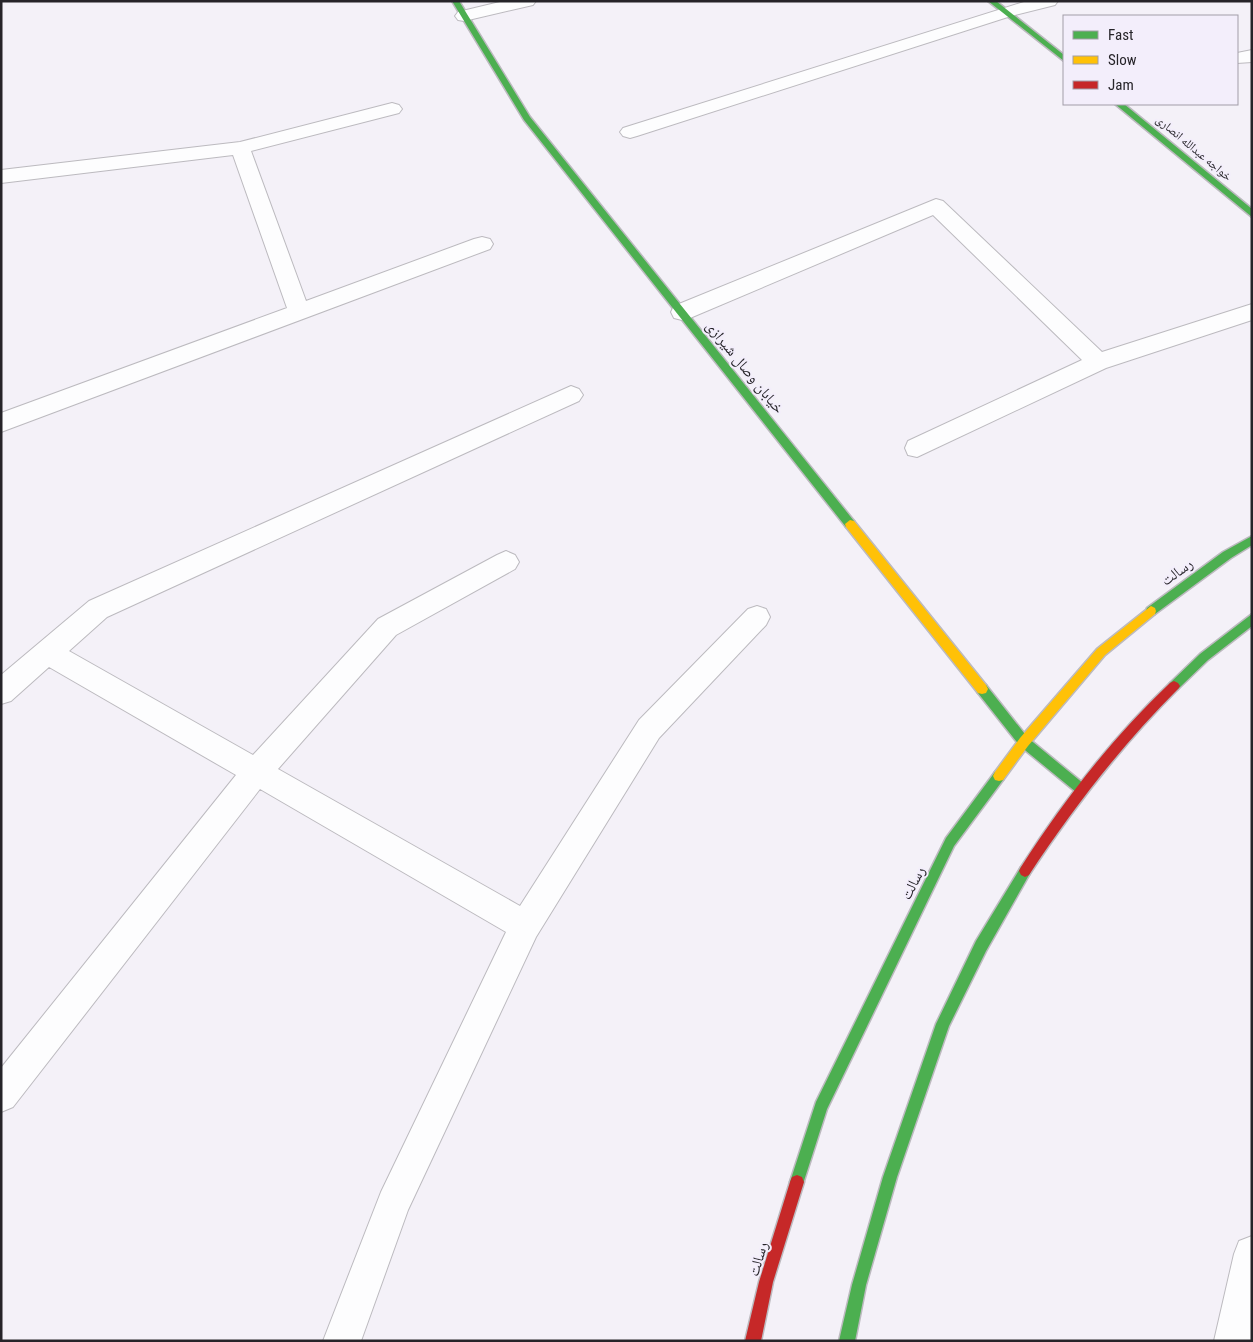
<svg xmlns="http://www.w3.org/2000/svg" width="1253" height="1342" font-family="'Roboto Condensed','Noto Naskh Arabic',sans-serif">
  <style>
    .lines { fill: none; stroke-linecap: round; stroke-linejoin: round }
    .street-casing { stroke: #bcbabf; stroke-width: 2 }
    .fast-casing { stroke: #bcbabf; stroke-width: 3 }
    .slow-casing { stroke: #bcbabf; stroke-width: 3 }
    .jam-casing { stroke: #bcbabf; stroke-width: 3 }
    .street { fill: #fdfdfe; fill-rule: evenodd }
    .fast { fill: #4caf50; fill-rule: evenodd }
    .slow { fill: #ffc107; fill-rule: evenodd }
    .jam { fill: #c62828; fill-rule: evenodd }
    .labels { text-anchor: middle; stroke-width: 4; stroke-linejoin: round; paint-order: stroke }
    .far-street-label { font-size: 12px; fill: #262429; stroke: #f3eefb }
    .street-label { font-size: 15px; fill: #262429; stroke: #f3eefb }
  </style>
  <rect width="100%" height="100%" fill="#f4f1f8"/>
  <g class="lines">
    <defs>
      <path id="street" d="M504,1h32l-3,4 -69,16 -6,-1 -3,-4 3,-4z
        M1027,1h31l-3,4 -44,11 -374,120 -7,2 -7,-2 -3,-4 3,-4z
        M1252,50v12l-15,1v-10z
        M392,103l7,2 3,4 -3,4 -148,38 55,150 168,-62 8,-2 8,2 3,5 -3,5 -489,183v-19l286,-105 -54,-153 -232,28v-13l239,-28z
        M936,199l7,2 159,151 150,-48v16l-146,48 -189,89 -9,-2 -3,-7 3,-7 174,-81 -149,-145 -243,103 -8,2 -8,-2 -3,-6 3,-6z
        M571,386l8,3 4,6 -4,6 -472,216 -38,34 184,104 125,-136 119,-64 9,-4 9,4 4,7 -4,7 -119,66 -118,134 242,137 119,-186 109,-111 9,-3 9,3 4,8 -4,8 -107,113 -123,199 -128,273 -47,131h-38l58,-149 125,-260 -246,-143 -247,318 -12,5v-44l235,-293 -187,-108 -38,34 -10,3v-29l88,-74z
        M1252,1236v105h-38l20,-87 5,-13z"/>
      <path id="fast" d="M452,1h7l71,116 324,404 1,3 -1,3h-8l-322,-407z
        M988,1h8l68,54v6z
        M1115,104h9l128,105v8z
        M1252,536v9l-21,13 -76,56h-8l-1,-3 1,-3 76,-56z
        M1252,614v12l-44,34 -30,29 -4,2 -4,-2 -2,-3 2,-3 30,-29z
        M982,684l4,1 42,53 56,46 2,4 -2,4 -4,1 -4,-1 -56,-46 -42,-53 -2,-4 2,-4z
        M999,771l4,1 2,4 -2,4 -49,66 -127,263 -25,78 -5,2 -5,-2 -2,-5 26,-80 130,-264 49,-66z
        M1025,865l4,2 2,4 -2,4 -43,76 -37,75 -52,151 -31,108 -11,56h-16l13,-56 31,-108 53,-153 40,-83 45,-74z"/>
      <path id="slow" d="M850,520l4,1 132,164 2,4 -2,4 -4,1 -4,-1 -132,-166 -1,-3z
        M1151,606l4,2 1,3 -1,3 -50,41 -77,91 -25,34 -4,1 -4,-1 -2,-4 2,-4 25,-34 77,-89z"/>
      <path id="jam" d="M1174,681l4,2 2,3 -2,3c-57,57 -105,119 -149,186l-4,2 -4,-2 -2,-4 2,-4c43,-67 91,-129 149,-184z
        M797,1175l5,2 2,5 -31,100 -12,59h-16l14,-59 31,-100 2,-5z"/>
    </defs>
    <!-- street casing -->
    <use href="#street" class="street-casing"/>
    <!-- fast casing -->
    <use href="#fast" class="fast-casing"/>
    <!-- slow casing -->
    <use href="#slow" class="slow-casing"/>
    <!-- jam casing -->
    <use href="#jam" class="jam-casing"/>
    <!-- street -->
    <use href="#street" class="street"/>
    <!-- fast -->
    <use href="#fast" class="fast"/>
    <!-- slow -->
    <use href="#slow" class="slow"/>
    <!-- jam -->
    <use href="#jam" class="jam"/>
  </g>
  <g class="labels">
    <!-- far-street labels -->
    <g class="far-street-label">
      <text transform="translate(1194 148) rotate(40)" y="4">خواجه عبدالله انصاری</text>
    </g>
    <!-- street labels -->
    <g class="street-label">
      <text transform="translate(745 367) rotate(51)" y="5">خیابان وصال شیرازی</text>
      <text transform="translate(1177 572) rotate(-36)" y="5">رسالت</text>
      <text transform="translate(913 883) rotate(-63)" y="5">رسالت</text>
      <text transform="translate(758 1259) rotate(-73)" y="5">رسالت</text>
    </g>
  </g>
  <!-- border -->
  <rect width="1253" height="1342" fill="none" stroke="#262429" stroke-width="5"/>
  <!-- legend -->
  <rect x="1063" y="15" width="175" height="90" fill="#f3eefb" stroke="#a19da7"/>
  <rect x="1073" y="31" width="25" height="8" fill="#4caf50" stroke="#a19da7"/>
  <text x="1108" y="40" font-size="15" fill="#262429">Fast</text>
  <rect x="1073" y="56" width="25" height="8" fill="#ffc107" stroke="#a19da7"/>
  <text x="1108" y="65" font-size="15" fill="#262429">Slow</text>
  <rect x="1073" y="81" width="25" height="8" fill="#c62828" stroke="#a19da7"/>
  <text x="1108" y="90" font-size="15" fill="#262429">Jam</text>
</svg>
